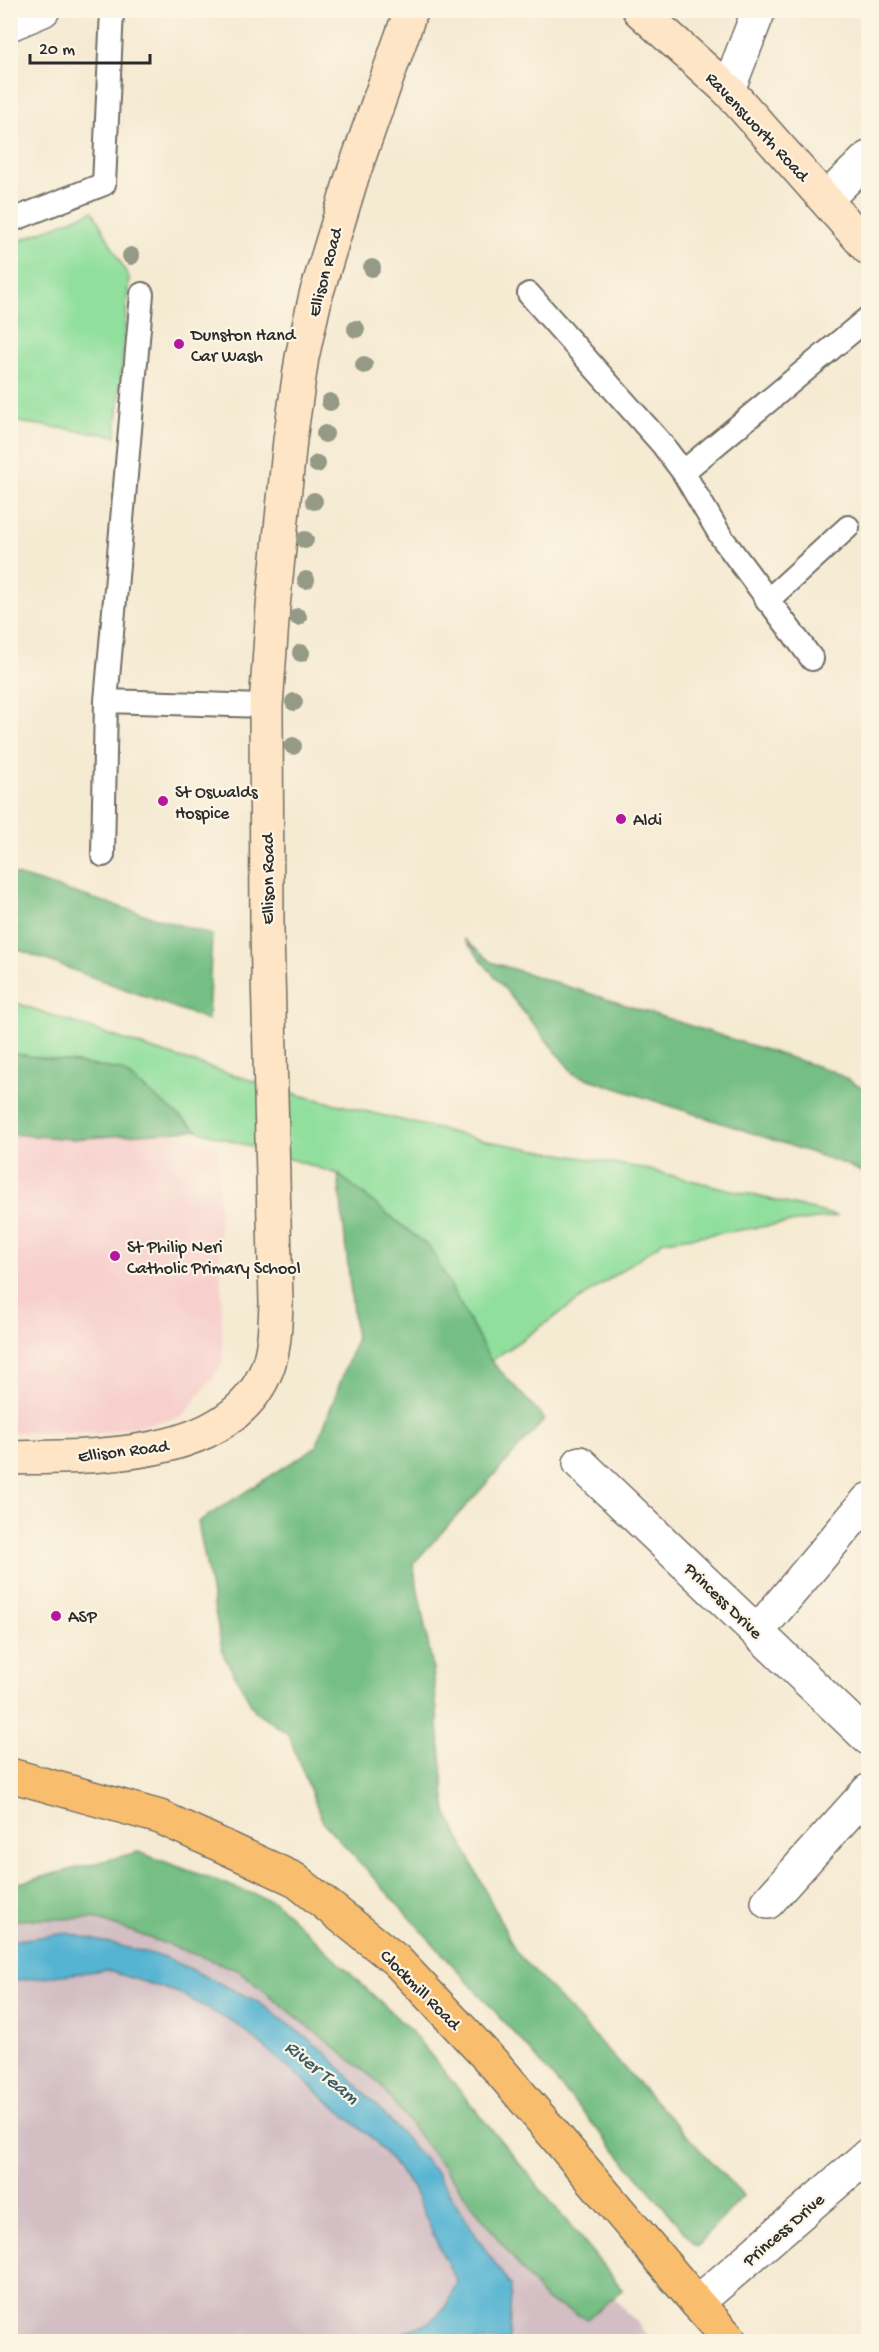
<svg xmlns="http://www.w3.org/2000/svg" width="879" height="2352" font-family="'Gochi Hand',sans-serif">
  <style>
    .built { fill: #f7d0cd }
    .industrial { fill: #d2bec3 }
    .green { fill: #90df9d; stroke: #5e8564; stroke-width: 1.5 }
    .forest { fill: #74be84; stroke: #507458; stroke-width: 1.5 }
    .water { fill: #54b4d2; stroke: #40707e; stroke-width: 1.5 }
    .lines { fill: none; stroke-linecap: round; stroke-linejoin: round }
    .lane-casing { stroke: #726e65; stroke-width: 26 }
    .street-casing { stroke: #726e65; stroke-width: 36 }
    .secondary-casing { stroke: #726e65; stroke-width: 36 }
    .primary-casing { stroke: #726e65; stroke-width: 36 }
    .lane { stroke: #fff; stroke-width: 22 }
    .street { stroke: #fff; stroke-width: 33 }
    .secondary { stroke: #fde5c5; stroke-width: 33 }
    .primary { stroke: #f9be6d; stroke-width: 33 }
    .tree { fill: #949a86 }
    .poi-dot { fill: #b5179e; stroke: #fcf5e5; stroke-width: 2 }
    .labels { text-anchor: middle; stroke-width: 4.5; stroke-linejoin: round; paint-order: stroke }
    .street-label { font-size: 18px; fill: #2b2b2b; stroke: #fcf5e5 }
    .poi-label { font-size: 18px; fill: #2b2b2b; stroke: #fcf5e5; text-anchor: start }
    .water-label { font-size: 20px; font-style: italic; fill: #395b65; stroke: #fcf5e5 }
  </style>
  <rect width="100%" height="100%" fill="#fcf5e5"/>
  <filter id="ink" filterUnits="userSpaceOnUse"><feTurbulence type="fractalNoise" baseFrequency=".0167" numOctaves="2"/><feDisplacementMap in="SourceGraphic" scale="12" xChannelSelector="R" yChannelSelector="G"/><feConvolveMatrix kernelMatrix="1 2 1 2 8 2 1 2 1" color-interpolation-filters="sRGB"/></filter>
  <filter id="wash" filterUnits="userSpaceOnUse"><feTurbulence type="fractalNoise" baseFrequency=".008" numOctaves="4" result="noise"/><feDisplacementMap in="SourceGraphic" scale="24" xChannelSelector="R" yChannelSelector="G"/><feGaussianBlur stdDeviation="1.35" result="paint"/><feColorMatrix in="noise" values="0 0 0 0 0 0 0 0 0 0 0 0 0 0 0 0 0 1.4 0 .05"/><feComposite in="paint" operator="in"/></filter>
  <g filter="url(#wash)">
    <rect width="100%" height="100%" fill="#f5ead2"/>
    <!-- built -->
    <path class="built" d="M11,1123l141,4 66,21 5,216 -41,53 -77,16 -94,-1z"/>
    <!-- industrial -->
    <path class="industrial" d="M43,1891l323,125 287,325h-642l-1,-436z"/>
    <!-- green -->
    <path class="green" d="M93,211l36,67 -13,158 -105,-15v-177z
      M10,1001l141,48 140,44 196,48 154,27 197,48 -174,25 -173,120 -61,-113 -92,-74 -141,-44 -76,-60 -110,-17z"/>
    <!-- forest -->
    <path class="forest" d="M10,873l202,62 -4,85 -197,-73z
      M464,939l27,23 341,109 36,20v84l-26,-12 -268,-89z
      M10,1053l111,17 76,60 -125,9 -61,-5z
      M338,1174l92,74 61,113 54,58 -132,145 20,105 13,142 70,141 227,244 -46,50 -170,-199 -204,-225 -35,-88 -33,-23 -32,-57 -25,-132 118,-75 40,-107z
      M138,1852l137,50 136,129 212,259 -36,29 -42,-19 -167,-218 -140,-112 -144,-52 -83,2v-35z"/>
    <!-- water -->
    <path class="water" d="M67,1933l98,24 93,45 66,49 52,54 62,70 42,67 31,44 -2,53 -2,2h-125l47,-19 16,-14 12,-26 -19,-37 -25,-57 -37,-46 -137,-116 -60,-33 -73,-23 -95,11v-40z"/>
  </g>
  <g filter="url(#ink)">
    <g class="lines">
      <defs>
        <path id="lane" d="M10,221l94,-37 8,-174
          M142,294l-36,407 160,5
          M529,294l133,150 21,28 39,66 90,121
          M683,472l185,-154
          M767,601l81,-74
          M103,855l3,-154"/>
        <path id="street" d="M10,24l33,-14
          M728,90l31,-80
          M826,199l42,-41
          M580,1463l288,275
          M757,1632l111,-132
          M768,1902l100,-111
          M697,2303l171,-148"/>
        <path id="secondary" d="M639,10l89,80 140,158
          M10,1458c83,-2 224,4 258,-92 7,-20 7,-42 8,-63l-9,-373 -1,-224 7,-99 17,-167 12,-83 14,-62 36,-118 59,-167"/>
        <path id="primary" d="M10,1775l150,42 134,62 102,81 100,106 201,237 35,39"/>
      </defs>
      <!-- lane casing -->
      <use href="#lane" class="lane-casing"/>
      <!-- street casing -->
      <use href="#street" class="street-casing"/>
      <!-- secondary casing -->
      <use href="#secondary" class="secondary-casing"/>
      <!-- primary casing -->
      <use href="#primary" class="primary-casing"/>
      <!-- lane -->
      <use href="#lane" class="lane"/>
      <!-- street -->
      <use href="#street" class="street"/>
      <!-- secondary -->
      <use href="#secondary" class="secondary"/>
      <!-- primary -->
      <use href="#primary" class="primary"/>
    </g>
    <!-- trees -->
    <g class="tree">
      <circle cx="131" cy="256" r="9"/>
      <circle cx="372" cy="268" r="9"/>
      <circle cx="356" cy="329" r="9"/>
      <circle cx="364" cy="365" r="9"/>
      <circle cx="330" cy="402" r="9"/>
      <circle cx="325" cy="434" r="9"/>
      <circle cx="317" cy="464" r="9"/>
      <circle cx="314" cy="501" r="9"/>
      <circle cx="305" cy="540" r="9"/>
      <circle cx="306" cy="580" r="9"/>
      <circle cx="298" cy="617" r="9"/>
      <circle cx="301" cy="653" r="9"/>
      <circle cx="294" cy="702" r="9"/>
      <circle cx="293" cy="746" r="9"/>
    </g>
  </g>
  <!-- markers -->
  <g class="poi-dot">
    <circle cx="179" cy="344" r="6"/>
    <circle cx="163" cy="801" r="6"/>
    <circle cx="621" cy="819" r="6"/>
    <circle cx="115" cy="1256" r="6"/>
    <circle cx="56" cy="1616" r="6"/>
  </g>
  <g class="labels">
    <!-- street labels -->
    <g class="street-label">
      <text transform="translate(758 126) rotate(47)" y="6">Ravensworth Road</text>
      <text transform="translate(324 272) rotate(-75)" y="6">Ellison Road</text>
      <text transform="translate(267 879) rotate(-90)" y="6">Ellison Road</text>
      <text transform="translate(123 1450) rotate(-7)" y="6">Ellison Road</text>
      <text transform="translate(724 1600) rotate(44)" y="6">Princess Drive</text>
      <text transform="translate(421 1989) rotate(45)" y="6">Clockmill Road</text>
      <text transform="translate(783 2229) rotate(-41)" y="6">Princess Drive</text>
    </g>
    <!-- poi labels -->
    <g class="poi-label">
      <text x="191" y="340">Dunston Hand<tspan x="191" dy="21">Car Wash</tspan></text>
      <text x="175" y="797">St Oswalds<tspan x="175" dy="21">Hospice</tspan></text>
      <text x="633" y="825">Aldi</text>
      <text x="127" y="1252">St Philip Neri<tspan x="127" dy="21">Catholic Primary School</tspan></text>
      <text x="68" y="1622">ASP</text>
    </g>
    <!-- water labels -->
    <g class="water-label">
      <text transform="translate(323 2071) rotate(39)" y="7">River Team</text>
    </g>
  </g>
  <!-- margin -->
  <rect width="879" height="2352" fill="none" stroke="#fcf5e5" stroke-width="36"/>
  <!-- scale -->
  <path d="M30 54v9h120v-9" fill="none" stroke="#2b2b2b" stroke-width="3"/>
  <text x="39" y="54" font-size="18" fill="#2b2b2b" stroke="#fcf5e5" stroke-width="4.5" paint-order="stroke">20 m</text>
</svg>
